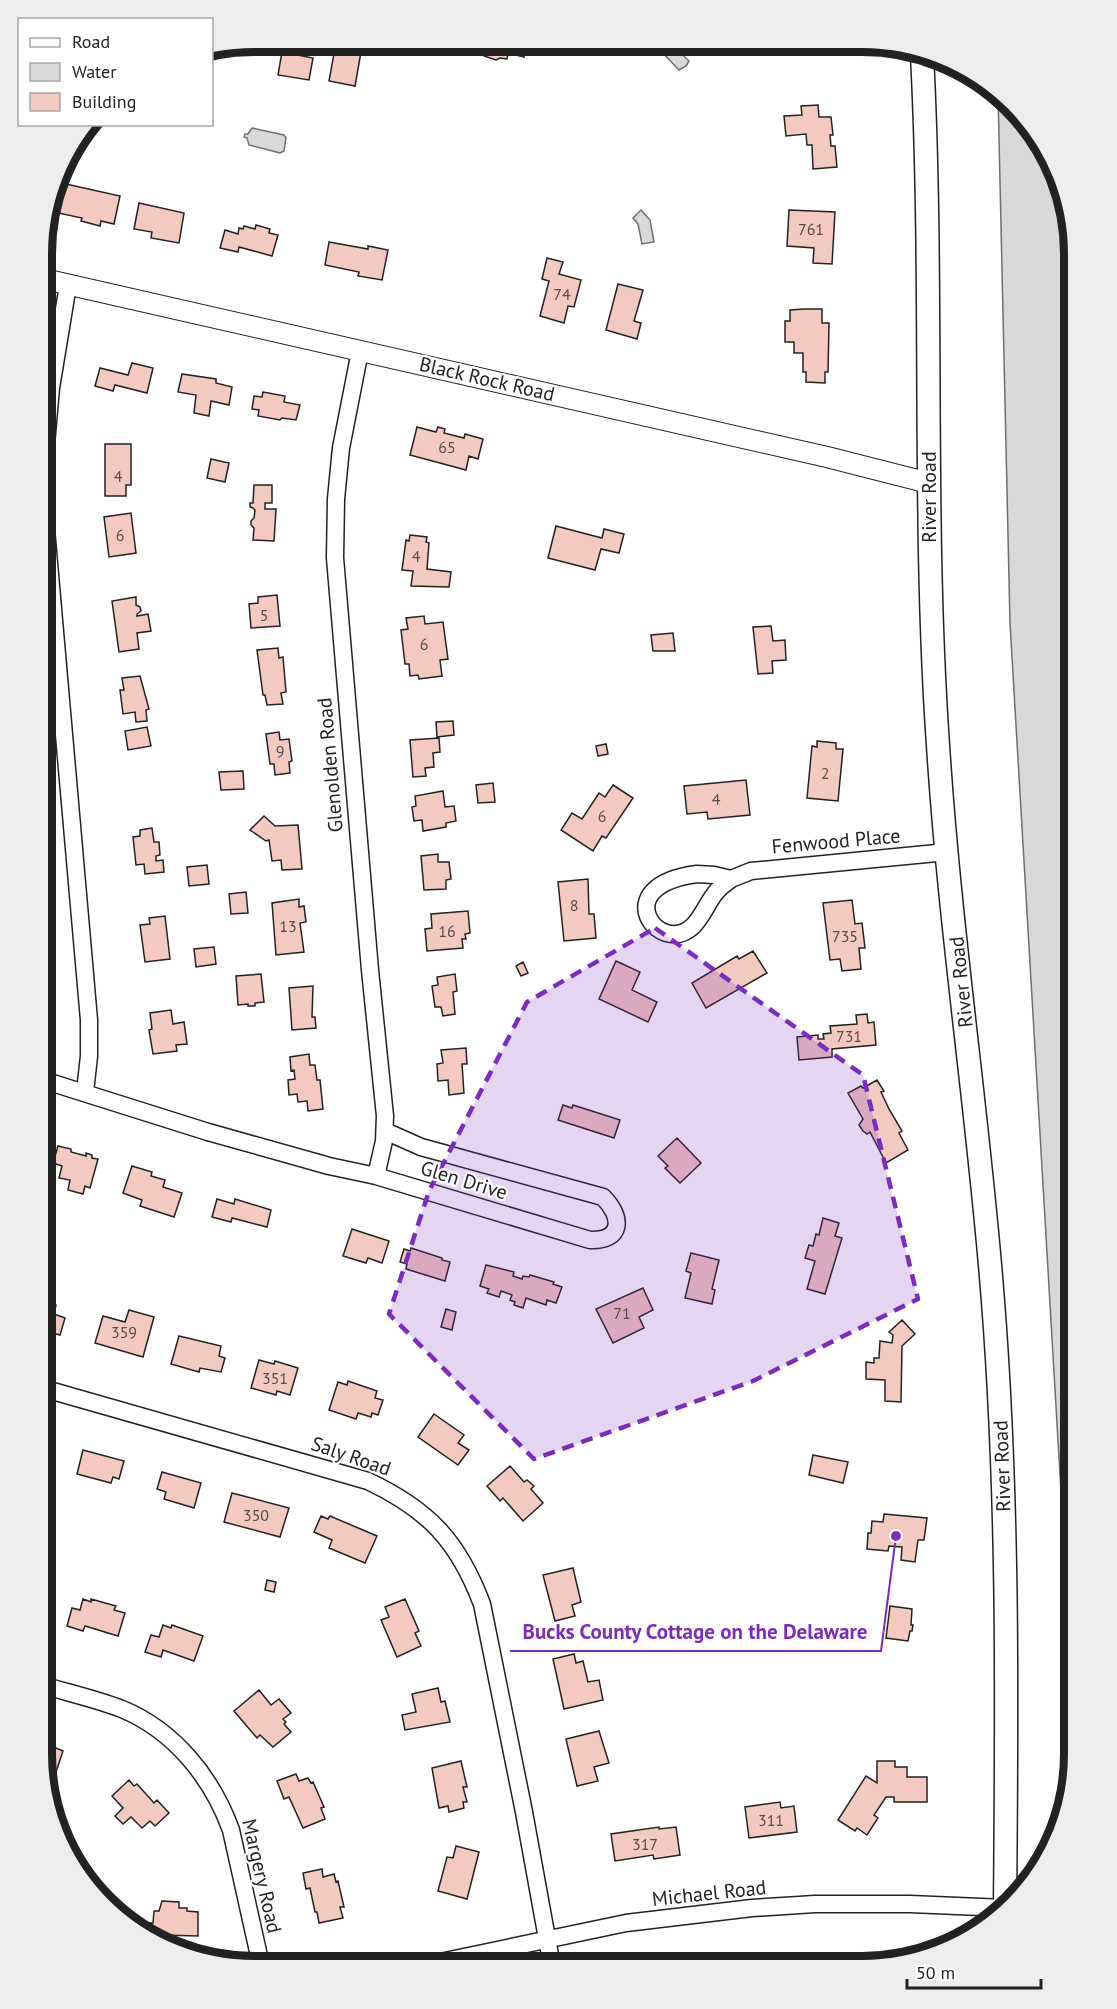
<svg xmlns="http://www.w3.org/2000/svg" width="1117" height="2009" font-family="'PT Sans',sans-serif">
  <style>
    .water { fill: #d9d9d9; stroke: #6f6f6f; stroke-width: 1.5 }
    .building { fill: #f3c9c0; stroke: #222; stroke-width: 1.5 }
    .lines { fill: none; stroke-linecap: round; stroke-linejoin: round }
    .minor-casing { stroke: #222; stroke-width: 19 }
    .tertiary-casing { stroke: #222; stroke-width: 22 }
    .secondary-casing { stroke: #222; stroke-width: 25 }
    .minor { stroke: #fff; stroke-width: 16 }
    .tertiary { stroke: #fff; stroke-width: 20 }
    .secondary { stroke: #fff; stroke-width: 22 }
    .marked { fill: #7b2cbf; fill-opacity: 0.2; stroke: #7b2cbf; stroke-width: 4.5; stroke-dasharray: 12 8; stroke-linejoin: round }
    .labels { text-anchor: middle; stroke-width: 4.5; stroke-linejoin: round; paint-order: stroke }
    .number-label { font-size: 16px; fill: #564c4a }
    .street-label { font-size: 20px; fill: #222; stroke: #fff }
    .rim { fill: none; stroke: #222; stroke-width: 8 }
    .leader { fill: none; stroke: #7b2cbf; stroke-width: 2 }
    .callout-dot { fill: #7b2cbf; stroke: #fff; stroke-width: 2 }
    .callout-label { font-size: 21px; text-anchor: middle; font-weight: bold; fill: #7b2cbf; stroke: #fff; stroke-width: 4.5; stroke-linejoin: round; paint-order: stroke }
  </style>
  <rect width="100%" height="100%" fill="#fff"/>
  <!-- water -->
  <path class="water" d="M662,45h11l16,16 -3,5 -7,4 -19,-20z
    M998,93l4,2 62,91 11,69v1475l-65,-1107z
    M252,128l32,7 2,3 -2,13 -4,2 -31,-8 -2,-7 -3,-1 1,-3h3z
    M641,210l9,10 4,22 -12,2 -4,-20 -5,-6z"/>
  <!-- building -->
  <path class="building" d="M453,43l74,1 -3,13 -16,-4 -1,6 -7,-1 -4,2 -12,-4 2,-8 -9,-2 -2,8 -23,-5z
    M335,48l26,4 -6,34 -26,-5z
    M282,52l31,6 -4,22 -31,-5z
    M818,105l1,12h12l2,18h-3l1,11h4l2,21 -24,2 -1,-24h-5l-1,-11 -20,2 -2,-20 18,-1 -1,-9z
    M57,182l63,14 -6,28 -13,-3 -1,5 -19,-5 1,-3 -33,-7z
    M139,203l45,10 -5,30 -28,-5 1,-6 -18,-3z
    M789,210l46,2 -3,52 -19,-1 1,-15 -27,-2z
    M256,225l14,4 -1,4 9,2 -6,21 -33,-9 -1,5 -18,-4 5,-18 13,4 1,-6 4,1 1,-3 11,3z
    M329,242l39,7v-3l20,4 -6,30 -24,-4 1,-4 -34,-7z
    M547,258l16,4 -4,12 22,6 -7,27 -6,-1 -4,17 -24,-7 9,-35 -7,-2z
    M618,284l25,6 -9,31 7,2 -4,16 -31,-9z
    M804,309h18v14h7l-1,49h-3v11l-19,-1v-10h-3v-19h-9v-11h-9v-21h5v-11z
    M132,363l21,5 -6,25 -32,-8 -2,6 -18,-5 5,-18 28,7z
    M182,374l34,5v4l16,4 -3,18 -18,-4 -2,15 -15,-3 2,-18 -18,-3z
    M263,392l22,4 -1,6 16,3 -4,15 -14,-2 -2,2 -22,-4 1,-6 -7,-1 2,-13 8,1z
    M417,427l19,5 2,-5 7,2 -1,4 20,5 1,-4 18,5 -5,20 -9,-3 -3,14 -56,-15z
    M105,444h26v41h-5v11h-21z
    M211,459l18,4 -4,19 -18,-4z
    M254,485h18v18h-7v6h11l-2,32 -21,-1 1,-12 -3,-3v-4l3,-3 1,-8 -2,-2 -3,-1v-4h3z
    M131,513l5,40 -27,4 -5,-40z
    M556,526l46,12 2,-9 20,5 -5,19 -18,-4 -6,21 -47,-12z
    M410,535l17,2 -1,5 3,1 -2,26 24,3 -2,15 -38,-1 2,-15 -11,-1 4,-30 3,1z
    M277,595l3,31 -29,2 -2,-24 9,-1v-6z
    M136,597v8l4,2 1,4 -4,3v2l11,-2 3,17 -14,2 2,16 -20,3 -7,-51z
    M424,616l1,8 18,-2 5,37 -8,1 2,16 -23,3 -1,-4 -8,1 -1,-12h-4l-4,-34 7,-1 -2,-11z
    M771,626l2,15 12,-1 1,20 -14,1 1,12 -15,1 -5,-47z
    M673,633l2,18h-22l-2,-16z
    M278,648l1,10 4,-1 3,35 -5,1 2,11 -16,1 -2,-10h-2l-6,-45z
    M140,676l9,33 -3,1 1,11 -11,1 -1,-10 -12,2 -3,-24h4l-2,-12z
    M453,721l1,14 -17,2 -1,-15z
    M147,727l4,19 -23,4 -3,-19z
    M279,732l1,8 9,-1 3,22 -3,1 1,11 -15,2 -1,-11h-4l-4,-30z
    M439,738l1,14 -7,1 1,14 -9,1 1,8 -13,1 -3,-37z
    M817,741l19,2v6h7l-5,52 -31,-3 5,-52 5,1z
    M606,744l2,10 -10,2 -2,-10z
    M243,771l1,18 -23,1 -2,-18z
    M746,780l4,35 -42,4 -1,-7 -20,2 -3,-28z
    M493,783l2,19 -17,1 -2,-18z
    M613,785l20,13 -27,40 -4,-2 -9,15 -32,-21 11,-17 10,6 17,-26 6,4z
    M443,791l2,16 9,-1 2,15 -10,2v4l-23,4 -1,-11 -8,1 -2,-14 4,-1 -1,-10z
    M264,816l11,10 23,-1 4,44 -20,1 -1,-10 -9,1 -3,-21 -3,1 -16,-11z
    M152,828l2,14h5l1,13 -4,1v5l7,-1 1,12 -19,2 -1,-10 -8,1 -3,-28 7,-1v-6z
    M438,854v8h11l2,17 -5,1v9l-22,1 -3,-34z
    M207,865l2,19 -20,2 -2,-19z
    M588,879l1,35h5l2,24 -32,3 -6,-59z
    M246,892l2,21 -17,1 -2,-20z
    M299,899v8l5,-1 2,16 -6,1 4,29 -28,3 -4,-52z
    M852,900l3,24 7,-1 3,25h-6l2,21 -19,2 -2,-12 -10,1 -7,-57z
    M468,911l2,22 -5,1 1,5h-4l1,9 -36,3 -2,-22 7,-1 -1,-14z
    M165,916l5,43 -25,3 -5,-37 10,-1 -1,-6z
    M214,947l2,17 -20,3 -2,-18z
    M753,951l14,22 -61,35 -14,-25 45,-27 2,3z
    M616,961l24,11 -8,18 25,12 -9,20 -49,-23z
    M523,962l5,11 -7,3 -5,-10z
    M261,974l3,28 -9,1v3h-7v-2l-10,1 -2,-29z
    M455,974l2,17 -4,1 2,22 -12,2 -2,-9h-6l-3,-21 6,-1 -1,-8z
    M313,986l-1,31h3l1,11 -24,2 -3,-42z
    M171,1010l2,14 11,-2 3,22 -11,1 1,6 -24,3 -4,-24 3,-1 -2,-16z
    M867,1014l1,9 6,-1 2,23 -44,4v8l-33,3 -2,-23 21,-2v4h6l-1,-5 8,-1 -1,-7 27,-2 -1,-9z
    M466,1048l1,16h-5l2,29 -15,2 -1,-15 -10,1 -1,-17 6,-1 -2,-13z
    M309,1054l1,11h5l2,15h3l3,29 -15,2 -1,-10 -9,1 -1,-8 -8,1 -1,-15 7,-1 -1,-9 -3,1 -1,-14z
    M877,1080l7,11 -3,1 8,17 13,22 -3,2 9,17 -22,13 -16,-31 -3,2 -4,-3 -4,-6 4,-6 -15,-26 13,-7 2,2z
    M563,1105l9,3 1,-3 47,15 -6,18 -56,-18z
    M677,1138l24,25 -21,20 -15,-15 3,-2 -10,-10z
    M58,1146l13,3v3l15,4v-3l6,2v3l6,1 -8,29 -5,-2 -2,8 -15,-4 2,-10 -11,-2 3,-12 -9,-3z
    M132,1166l20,6 -1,4 14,4 -2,7 19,6 -8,24 -34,-11 2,-6 -19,-7z
    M217,1199l17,5 1,-5 36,11 -4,17 -35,-9 -1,4 -19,-5z
    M823,1218l16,5 -4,13 7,2 -17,56 -18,-5 8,-28 -10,-3 4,-13 4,1 3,-12 3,1z
    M352,1229l37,12 -7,22 -14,-5 -2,5 -23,-7z
    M411,1248l31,10v2l8,2 -5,19 -39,-12 1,-5 -7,-2 4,-13 6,2z
    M691,1253l28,7 -7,29 3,1 -3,14 -27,-6 6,-25 -5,-2z
    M486,1265l28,7 -1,4 9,3 1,-3 6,1 1,-2 24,7 -1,2 9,3 -6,16 -9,-3 -1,5 -20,-7 -3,10 -9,-3 1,-3 -5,-2 2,-5 -11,-4 -2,6 -12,-4 2,-4 -9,-3z
    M643,1288l10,22 -14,7 5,11 -31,15 -17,-34z
    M43,1301l13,4 -2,9 11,4 -5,17 -18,-5z
    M446,1309l10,3 -4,18 -11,-3z
    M129,1310l25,7 -11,40 -48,-14 8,-27 22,6z
    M902,1320l13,14 -13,12 -1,56 -16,-1v-21l-19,-1v-17l8,1v-5h5l1,-17 12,2 1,-8 -4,-3z
    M179,1336l42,10 -2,10 6,2 -4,14 -21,-4 -1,4 -28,-8z
    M259,1360l15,4 1,-3 23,7 -8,27 -13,-4 -1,4 -25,-7z
    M348,1381l29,10 -2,7 8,2 -5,15 -6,-2 -1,4 -13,-4 -2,6 -27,-9 9,-28 9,3z
    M434,1414l30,21 -6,8 11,7 -11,15 -40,-28z
    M42,1437l9,2 -8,28h-1z
    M83,1450l41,11 -5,18 -6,-2 -2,6 -34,-9z
    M813,1455l35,7 -5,21 -34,-8z
    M510,1466l14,16 3,-2 7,6 -3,3 12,14 -20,18 -20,-23 -3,3 -13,-15z
    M162,1472l39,11 -7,25 -30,-9 2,-7 -9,-3z
    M232,1493l57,15 -9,29 -56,-15z
    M884,1514l43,4 -3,22h-6l-3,22 -14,-2 1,-13 -13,-1 -1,5 -21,-2 1,-16h3l1,-12 11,1z
    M321,1516l7,3 2,-3 47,20 -12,27 -36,-15 3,-8 -18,-8z
    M573,1568l8,34 -9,3 3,11 -20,5 -12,-46z
    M267,1580l9,2 -2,10 -9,-2z
    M83,1599l8,3v-3l25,7 -2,4 11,3 -7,23 -33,-10 -2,5 -16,-5 5,-18 8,2z
    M405,1599l14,32 -4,2 6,13 -24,11 -16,-37 8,-3 -4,-10z
    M890,1606l22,3 -1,16h2l-1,6h-2l-2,10 -22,-3z
    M163,1625l8,3 1,-3 31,11 -9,25 -31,-11 -2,7 -16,-5 6,-17 8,2z
    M574,1654l2,9 7,-2 5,21 11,-2 4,20 -39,9 -11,-50z
    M438,1688l3,14 4,-1 5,21 -45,8 -3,-15 14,-3 -4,-18z
    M259,1690l12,15 8,-6 12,14 -8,6 3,3 -2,2 7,8 -18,15 -13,-12 -3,3 -23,-27z
    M599,1731l10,32 -15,4 4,14 -21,5 -11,-47z
    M42,1742l21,9 -8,24 -10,-3z
    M461,1761l6,26h-4l4,15h-4l1,6 -15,4 -1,-6 -9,2 -7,-40z
    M877,1761h18v6h12v10h20v25h-33v-5h-8l-12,18 4,3 -11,17 -10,-7 -2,3 -17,-11 28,-44 11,7z
    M296,1774l3,7 9,-3 3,5 2,-1 11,25 -3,1 4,11 -22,9 -14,-31 -5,2 -7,-18z
    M129,1780l5,6 3,-2 17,19 3,-3 12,13 -14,13 -5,-5 -8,7 -11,-11 -8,7 -8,-8 8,-8 -11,-12z
    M780,1802l1,6 13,-2 3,26 -48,6 -4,-31z
    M659,1827v2l17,-2 4,28 -26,4 -1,-4 -38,6 -4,-27z
    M456,1846l23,6 -12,47 -29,-8 9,-34 6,1z
    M322,1869l1,8 11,-3 2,8 2,-1 6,26h-4l3,11 -24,5 -2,-11h-2l-5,-24 -4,1 -3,-16z
    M162,1901l17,1v6h8v3l11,1v24l-37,-1v7h-2l-16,-10 1,-9h9l1,-12h5z
    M802,1964v3h-49v-2z"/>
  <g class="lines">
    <defs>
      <path id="minor" d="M360,351l-19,97 -5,51 -1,59 35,412 15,146 -1,25 -8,35
        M44,467v39l45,514v36l-4,36
        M44,467l7,-79 17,-103
        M697,874l17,1 17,4c-5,4 -10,7 -14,12 -9,10 -14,25 -24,35 -33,32 -88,-40 4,-52z
        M731,879l20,-8 196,-19
        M43,1080l165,52 121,34 47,10 214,64c33,1 33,-23 13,-43l-182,-50 -36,-16
        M42,1388l326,93c61,29 90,60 114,123l42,208 28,154
        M42,1685c27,8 54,14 80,24 53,22 90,69 109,121l30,135
        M421,1966l205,-43 126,-15 63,-4h95l95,4"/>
      <path id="tertiary" d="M44,279l783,178 102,26"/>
      <path id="secondary" d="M922,55c12,230 0,461 16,690 11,174 37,347 52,520 19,214 17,429 15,643"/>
    </defs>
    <!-- minor casing -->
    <use href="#minor" class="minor-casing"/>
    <!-- tertiary casing -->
    <use href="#tertiary" class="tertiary-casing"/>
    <!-- secondary casing -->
    <use href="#secondary" class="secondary-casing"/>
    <!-- minor -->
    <use href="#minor" class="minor"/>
    <!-- tertiary -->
    <use href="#tertiary" class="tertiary"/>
    <!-- secondary -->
    <use href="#secondary" class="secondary"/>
  </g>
  <!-- marked area -->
  <path class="marked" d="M655,928l208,147 55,224 -165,82 -219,78 -145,-145 40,-123 98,-189z"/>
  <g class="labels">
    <!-- number labels -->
    <g class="number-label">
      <text x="811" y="235">761</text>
      <text x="562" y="300">74</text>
      <text x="447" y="453">65</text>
      <text x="118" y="482">4</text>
      <text x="120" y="541">6</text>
      <text x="416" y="562">4</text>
      <text x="264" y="621">5</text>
      <text x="424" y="650">6</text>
      <text x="280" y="757">9</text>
      <text x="825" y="779">2</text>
      <text x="716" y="805">4</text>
      <text x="602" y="822">6</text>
      <text x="574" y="911">8</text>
      <text x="288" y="932">13</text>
      <text x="447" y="937">16</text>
      <text x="845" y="942">735</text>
      <text x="849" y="1042">731</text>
      <text x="622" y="1319">71</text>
      <text x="124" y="1338">359</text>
      <text x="275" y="1384">351</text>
      <text x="256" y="1521">350</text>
      <text x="771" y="1826">311</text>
      <text x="645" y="1850">317</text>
    </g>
    <!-- street labels -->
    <g class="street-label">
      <text transform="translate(487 379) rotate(13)" y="7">Black Rock Road</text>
      <text transform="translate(929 497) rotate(-90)" y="7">River Road</text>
      <text transform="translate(330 765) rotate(-95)" y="7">Glenolden Road</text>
      <text transform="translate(836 841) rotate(-5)" y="7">Fenwood Place</text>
      <text transform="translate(961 982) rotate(-96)" y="7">River Road</text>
      <text transform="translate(464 1180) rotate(17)" y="7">Glen Drive</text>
      <text transform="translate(351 1456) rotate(19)" y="7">Saly Road</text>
      <text transform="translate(1002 1466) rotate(-92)" y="7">River Road</text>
      <text transform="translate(262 1876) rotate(77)" y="7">Margery Road</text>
      <text transform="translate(709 1893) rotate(-6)" y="7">Michael Road</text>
    </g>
  </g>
  <!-- crop -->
  <path d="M0 0H1117V2009H0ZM254 52H862A202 202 0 0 1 1064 254V1754A202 202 0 0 1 862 1956H254A202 202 0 0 1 52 1754V254A202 202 0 0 1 254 52Z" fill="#ededed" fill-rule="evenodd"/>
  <path class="rim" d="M254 52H862A202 202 0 0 1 1064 254V1754A202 202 0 0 1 862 1956H254A202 202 0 0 1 52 1754V254A202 202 0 0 1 254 52Z"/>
  <!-- callouts -->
  <path class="leader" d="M896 1536L881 1651H510"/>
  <circle class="callout-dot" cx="896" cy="1536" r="6"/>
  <g class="callout-label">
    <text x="695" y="1639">Bucks County Cottage on the Delaware</text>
  </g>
  <!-- legend -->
  <rect x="18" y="18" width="195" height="108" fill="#ffffff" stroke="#a7a7a7" stroke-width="1.5"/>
  <rect x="30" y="38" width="30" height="9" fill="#ffffff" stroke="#a7a7a7" stroke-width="1.5"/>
  <text x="72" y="48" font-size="18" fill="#222222">Road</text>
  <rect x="30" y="63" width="30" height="18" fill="#d9d9d9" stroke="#a7a7a7" stroke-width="1.5"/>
  <text x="72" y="78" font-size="18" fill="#222222">Water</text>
  <rect x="30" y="93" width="30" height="18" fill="#f3c9c0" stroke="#a7a7a7" stroke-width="1.5"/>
  <text x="72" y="108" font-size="18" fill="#222222">Building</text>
  <!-- scale -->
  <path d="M907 1979v9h134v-9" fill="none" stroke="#222222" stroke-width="3"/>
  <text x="916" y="1979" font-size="18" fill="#222222" stroke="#ffffff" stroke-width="4.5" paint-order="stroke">50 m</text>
</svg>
